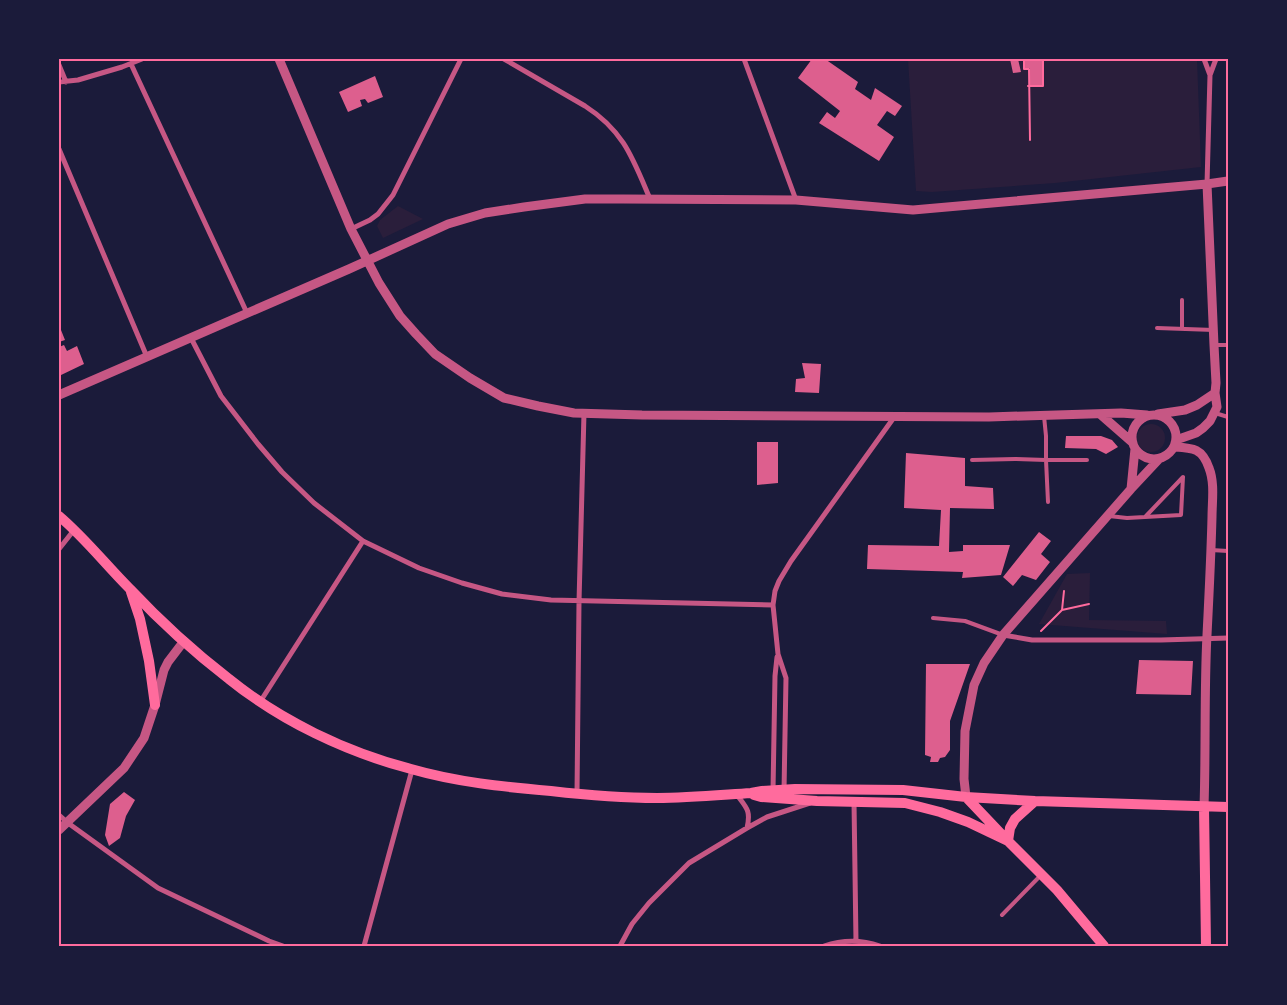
<svg xmlns="http://www.w3.org/2000/svg" width="1287" height="1005" font-family="'Times New Roman',serif">
  <style>
    .green { fill: #2a1e3b }
    .building { fill: #dd5f8e }
    .lines { fill: none; stroke-linecap: round; stroke-linejoin: round }
    .path { stroke: #ff6b9d; stroke-width: 2 }
    .service { stroke: #c65784; stroke-width: 4 }
    .minor { stroke: #c65784; stroke-width: 5 }
    .tertiary { stroke: #c65784; stroke-width: 9 }
    .secondary { stroke: #ff6b9d; stroke-width: 10 }
    .neatline { fill: none; stroke: #ff6b9d; stroke-width: 2 }
  </style>
  <rect width="100%" height="100%" fill="#1b1b3a"/>
  <!-- green -->
  <path class="green" d="M908,59h289l4,108 -146,16 -123,9 -16,-1z
    M398,206l25,13 -40,19 -6,-12 3,-6z
    M1137 438a14 14 0 1 1 28 0a14 14 0 1 1-28 0Z
    M1090,573l-1,47 77,1 1,13 -128,-10 28,-50z"/>
  <!-- building -->
  <path class="building" d="M812,59h13l33,23 -3,7 16,11 4,-12 27,18 -7,10 -8,-5 -10,14 17,12 -15,24 -60,-38 8,-11 8,6 5,-7 -42,-33z
    M1010,59h8l3,13 -8,1z
    M1025,59h18l-1,27h-13l1,-18h-5z
    M375,76l8,21 -15,6 -3,-4 -5,1 2,6 -14,6 -9,-20z
    M61,330l4,10 -6,2v-11z
    M64,345l3,6 10,-5 7,18 -25,12v-29z
    M802,363l19,1 -2,29 -24,-1 1,-13 9,-1z
    M1066,436h35l11,4 6,7 -12,7 -10,-5 -31,-1z
    M757,442h21v41l-21,2z
    M906,453l59,5v28l28,2 1,21 -44,-1 -1,44 14,-1v-6h47l-9,30 -39,3 1,-6 -96,-3 1,-24 71,1 2,-36 -37,-2z
    M1039,532l12,9 -10,13 9,8 -14,18 -14,-5 -9,11 -10,-9z
    M1139,660l54,1 -2,34 -55,-1z
    M926,664h44l-20,57v29l-5,7 -5,1 -2,4h-8l1,-5 -6,-2z
    M124,792l11,8 -9,16 -6,22 -11,8 -4,-11 5,-31z"/>
  <g class="lines">
    <!-- path -->
    <path class="path" d="M1024,59v10h5l1,71
      M1028,86h15v-27
      M1062,610l27,-6
      M1041,631l21,-21 2,-19"/>
    <!-- service -->
    <path class="service" d="M1157,328l57,2
      M1182,329v-29
      M1214,345h14
      M1215,413l13,4
      M972,460l43,-1 31,1v-24l-2,-20
      M1048,502l-2,-42h41
      M1109,516l18,2 54,-3 2,-38
      M1146,516l37,-39
      M1211,550l17,1
      M933,618l32,3 38,14
      M1002,915l39,-40"/>
    <!-- minor -->
    <path class="minor" d="M504,59l81,47c39,25 48,53 65,93
      M744,59l52,141
      M1204,59l6,16
      M131,64l116,249
      M59,65l7,17
      M59,82l19,-2 44,-13 20,-8
      M59,149l88,208
      M1207,184l3,-109 6,-16
      M351,229l19,-9 8,-6 15,-19 68,-136
      M191,338l30,58 37,48 24,28 32,31 49,38 56,27 43,15 40,11 49,6 222,5
      M59,549l15,-19
      M1003,635l29,5h129l67,-2
      M260,702l103,-161
      M773,791l2,-115 2,-19
      M784,791l2,-113 -8,-24 -5,-49 2,-14 4,-10 12,-20 104,-145
      M577,794l2,-192 5,-189
      M737,795c10,13 14,16 10,33
      M854,802l2,140
      M59,815l9,8 90,65 111,53 14,5
      M364,946l48,-176
      M620,946l12,-22 17,-21 40,-40 58,-35 20,-11 43,-14
      M824,946c18,-6 38,-6 56,0"/>
    <!-- tertiary -->
    <path class="tertiary" d="M279,59l72,170 28,54 21,33 16,18 19,20 35,24 34,20 34,8 36,7 68,2 347,2 132,-4 26,2
      M59,395l290,-126 99,-45 37,-11 39,-6 61,-8h38l173,1 117,10 294,-26 21,-3
      M1100,414l32,28
      M1158,414l27,-4 12,-5 18,-12
      M1132 437a22 22 0 1 1 44 0a22 22 0 1 1-44 0Z
      M1176,440l20,-7 7,-5 7,-7 7,-14 -2,-14 1,-10 -2,-38 -7,-161
      M1174,447c19,1 28,1 35,21 6,15 3,34 3,49 -1,40 -3,79 -5,118 -3,57 -1,114 -3,172
      M1131,489l4,-40
      M966,797l-2,-18 1,-48 9,-46 10,-22 19,-28 128,-146 29,-31
      M59,830l65,-62 20,-30 11,-33 9,-35 4,-8 16,-21"/>
    <!-- secondary -->
    <path class="secondary" d="M59,516c26,22 47,49 71,73 30,32 64,63 99,90 52,42 117,73 182,90 45,13 93,18 140,22 35,4 70,7 106,7 31,0 63,-3 94,-5l11,-2 33,-2 108,1 63,7 69,4 193,6
      M131,592l9,27 9,42 6,44
      M754,795l7,2 56,4 88,2 35,9 28,10 40,19 49,49 47,56
      M966,797l38,40
      M1204,807l2,139
      M1008,841l2,-13 5,-9 20,-18"/>
  </g>
  <!-- border -->
  <rect width="1287" height="1005" fill="none" stroke="#1b1b3a" stroke-width="120"/>
  <rect x="60" y="60" width="1167" height="885" class="neatline"/>
</svg>
